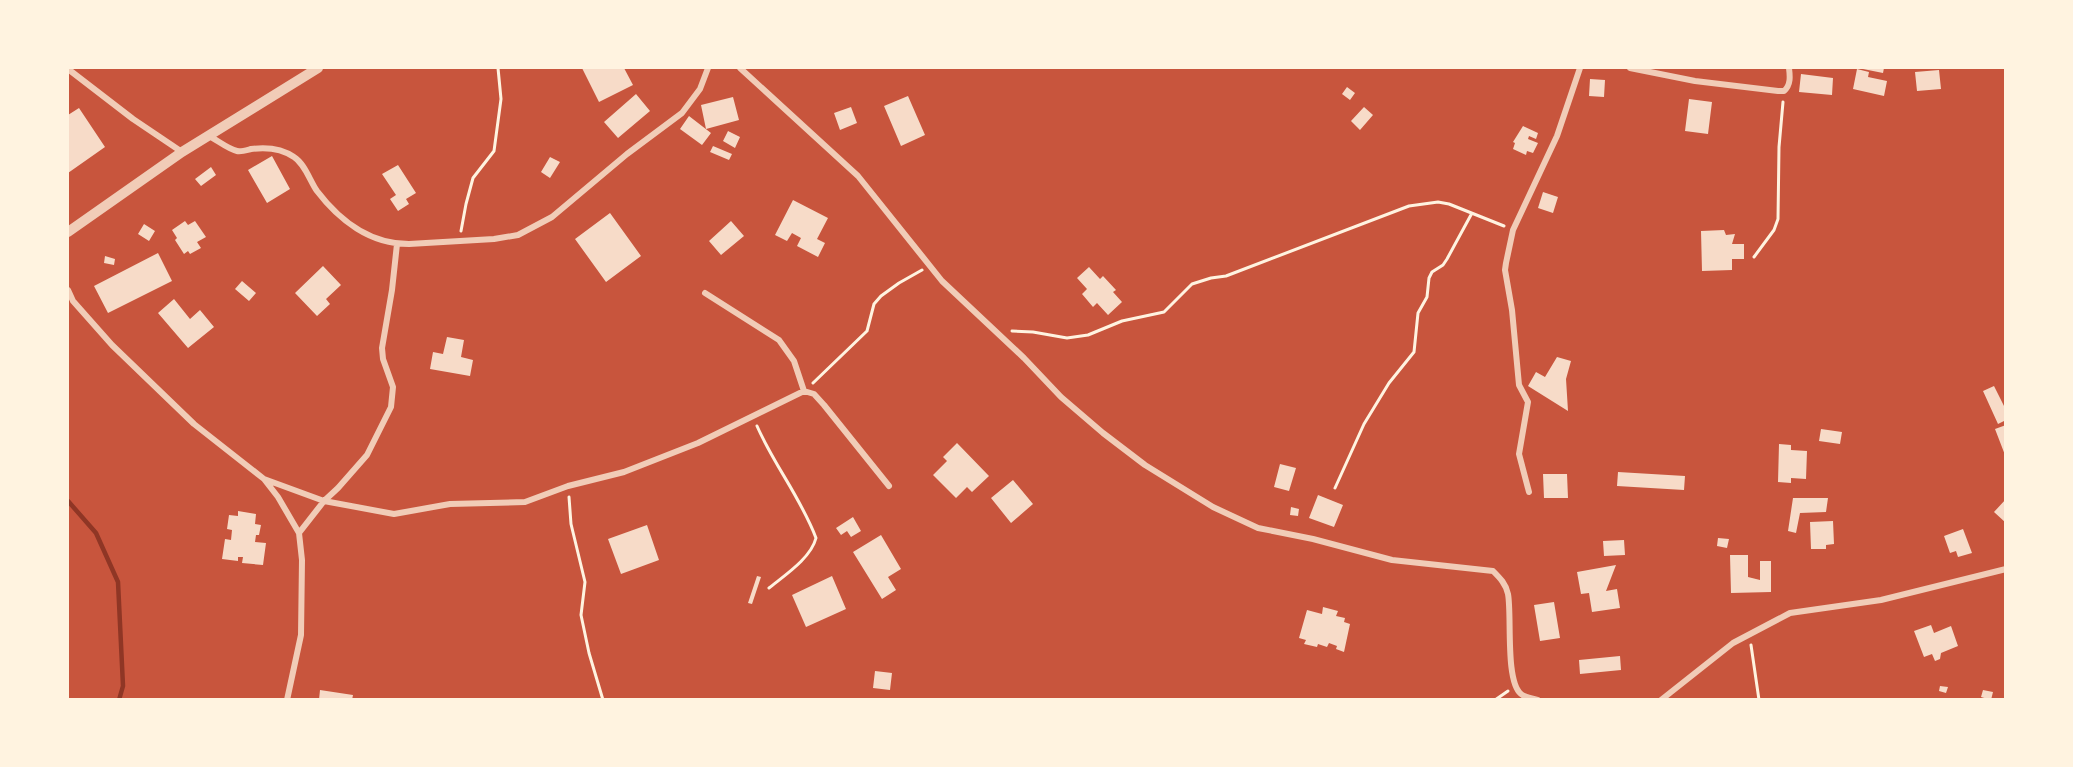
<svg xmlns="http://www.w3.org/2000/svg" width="2073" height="767" font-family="'Libre Baskerville',serif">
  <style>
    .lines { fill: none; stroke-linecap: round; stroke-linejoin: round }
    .stream { stroke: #8f3625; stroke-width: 4.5 }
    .building { fill: #f7dbc8 }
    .path { stroke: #fff3e0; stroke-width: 3 }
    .minor { stroke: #f1ccb7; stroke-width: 6 }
    .tertiary { stroke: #f1ccb7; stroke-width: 10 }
  </style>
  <rect width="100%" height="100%" fill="#c8553d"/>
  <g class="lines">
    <!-- stream -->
    <path class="stream" d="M68,501l28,32 22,49 5,104 -4,14"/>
  </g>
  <!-- building -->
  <path class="building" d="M582,68h42l9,17 -34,17z
    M1858,68h26l-1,5z
    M1857,69l12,3 -1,5 19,4 -3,15 -31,-7z
    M1939,70l2,19 -24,2 -2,-19z
    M1801,74l32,4 -1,17 -33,-3z
    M1590,79l15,1 -1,17 -15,-1z
    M1347,87l8,6 -5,7 -8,-6z
    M636,94l14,17 -32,27 -14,-16z
    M908,96l17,39 -24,11 -17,-40z
    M733,97l6,23 -33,9 -5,-24z
    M1689,99l23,3 -4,32 -23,-3z
    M851,107l6,16 -17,7 -6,-17z
    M1364,107l9,8 -13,15 -9,-9z
    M79,108l26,39 -37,26v-58z
    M689,116l22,17 -9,12 -22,-16z
    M1523,126l15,7 -2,6 -7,-3 -1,3 10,4 -5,10 -6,-2 -1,4 -13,-6 2,-6 -2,-1z
    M728,131l12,6 -5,11 -12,-7z
    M713,146l19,8 -3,6 -19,-8z
    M272,156l18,33 -23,14 -19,-33z
    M550,157l10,5 -10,16 -9,-6z
    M398,165l18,28 -10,6 3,5 -11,7 -8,-12 6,-4 -14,-21z
    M211,167l5,8 -15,11 -6,-7z
    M1543,192l15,5 -5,16 -15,-5z
    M793,200l35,18 -11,21 8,4 -7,14 -21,-11 4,-8 -9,-5 -5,8 -12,-6z
    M610,213l31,43 -35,26 -31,-43z
    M185,221l3,4 7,-4 11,16 -9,5 4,6 -11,6 -2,-3 -4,3 -9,-14 2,-2 -5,-8z
    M731,221l13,15 -23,19 -12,-14z
    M144,224l11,7 -6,10 -11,-7z
    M1724,230l2,5 9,-1 -3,10h12v15h-12v11l-30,1 -1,-40z
    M158,253l14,28 -64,32 -14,-27z
    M105,256l10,3 -1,6 -10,-2z
    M323,266l18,19 -15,14 4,5 -13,12 -22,-23z
    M1089,267l11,12 3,-3 13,14 -3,2 9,10 -14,13 -11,-12 -4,4 -11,-13 5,-5 -10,-11z
    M242,281l14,12 -7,8 -14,-12z
    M174,299l16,20 10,-9 14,17 -26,21 -30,-35z
    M447,337l17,3 -3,17 12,3 -3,16 -40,-7 3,-17 10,2z
    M1557,357l14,4 -5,18 2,32 -40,-25 8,-14 9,5z
    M1994,386l12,24v10l-8,4 -15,-33z
    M2006,425v30h-1l-10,-26z
    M1821,429l21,3 -2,12 -21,-3z
    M957,443l32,33 -17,16 -5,-5 -11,11 -23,-23 14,-14 -4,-4z
    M1779,444l12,1v5l16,1 -1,28 -15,-1v5l-13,-1z
    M1280,464l16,4 -7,23 -15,-4z
    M1618,472l67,4 -1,14 -67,-4z
    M1543,474h24l1,24h-24z
    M1013,480l20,24 -22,19 -20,-25z
    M1318,495l25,10 -9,22 -25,-9z
    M1793,498h35l-2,14 -26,1 -4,20 -8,-2z
    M2006,499v24l-12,-11z
    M1291,507l8,2 -1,7 -8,-1z
    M238,511l18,3 -1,10 6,1 -2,10h-3l-1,7 11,1 -3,22 -21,-2 1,-6h-5v4l-16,-2 3,-20 6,1 1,-10 -5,-1 2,-14 9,1z
    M853,517l8,14 -10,6 -4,-6 -6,4 -5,-7z
    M1833,521l1,23 -8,1v4h-15l-1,-27z
    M647,525l12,35 -38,14 -13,-35z
    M1963,529l9,24 -14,4 -2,-6 -6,2 -6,-17z
    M881,535l20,34 -13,8 8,13 -14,9 -29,-47z
    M1718,538l11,1 -2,9 -10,-2z
    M1624,540l1,15 -21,1 -1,-15z
    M1730,555h18v22l12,3v-19h11v31l-40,1z
    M1616,565l-10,26 11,-2 3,19 -28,4 -3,-19 -8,1 -4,-22z
    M757,576l4,1 -9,27 -4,-1z
    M832,576l14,33 -40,18 -14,-32z
    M1554,602l6,36 -20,3 -6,-36z
    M1323,607l15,4 -2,5 9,2 -1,4 6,2 -6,28 -8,-3 1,-3 -8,-3 -2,4 -9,-3 -1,3 -13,-3 2,-4 -7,-2 8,-28 15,4z
    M1931,625l3,8 17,-7 7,20 -17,7 -1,6 -5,2 -3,-7 -8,3 -10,-26z
    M1620,656l1,14 -41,4 -1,-14z
    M875,671l17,2 -2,17 -17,-2z
    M1940,686l8,1 -2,6 -7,-2z
    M320,690l33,5 -1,5h-33z
    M1983,690l10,2 -2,8 -10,-3z"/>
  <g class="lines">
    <!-- path -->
    <path class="path" d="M461,231l5,-27 7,-26 21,-27 7,-52 -3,-31
      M1754,257l20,-27 4,-11 1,-72 4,-45
      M1012,331l21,1 34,6 21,-3 34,-14 42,-9 28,-28 19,-6 15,-2 183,-70 29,-4 11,2 55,22
      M813,383l54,-52 7,-27 7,-8 18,-13 23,-13
      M757,426c17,39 44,72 59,112 -5,20 -31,37 -47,50
      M1335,488l29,-64 25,-41 25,-31 4,-39 9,-16 2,-19 3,-6 11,-7 4,-6 25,-46
      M569,497l2,27 14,58 -4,33 8,38 14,47
      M1751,645l8,55
      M1495,700l13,-9"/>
    <!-- minor -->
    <path class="minor" d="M740,68l118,108 84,105 82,77 37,39 42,36 42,32 68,42 45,21 55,11 79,21 101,11c7,7 13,13 15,23 4,21 -3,87 13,100 4,4 12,4 17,6
      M1630,68l65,13 83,10h6c7,-6 6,-15 5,-23
      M68,69l65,50 49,33
      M209,136c8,4 19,13 28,15 4,1 10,-1 14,-2 15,-2 30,-1 43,8 11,7 16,24 23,34 22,29 53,53 92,53l85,-5 24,-4 34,-18 75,-63 55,-41 18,-24 8,-21
      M68,290l5,11 39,44 82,79 70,55 14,18 21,36 3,27 -1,75 -14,65
      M705,293l74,47 15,21 10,30
      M264,479l60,22 70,13 56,-10 75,-2 43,-16 56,-14 74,-29 106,-52 10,3 10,11 65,81
      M1529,492l-10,-38 9,-52 -9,-17 -7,-75 -7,-40 1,-7 7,-33 44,-94 23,-68
      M299,533l25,-32 14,-13 29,-33 24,-48 2,-20 -10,-28 -1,-11 10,-58 5,-46
      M1661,700l72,-57 57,-30 91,-13 125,-31"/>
    <!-- tertiary -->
    <path class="tertiary" d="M68,232l114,-80 136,-84"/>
  </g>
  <!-- border -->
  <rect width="2073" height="767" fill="none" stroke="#fff3e0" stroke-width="138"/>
</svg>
